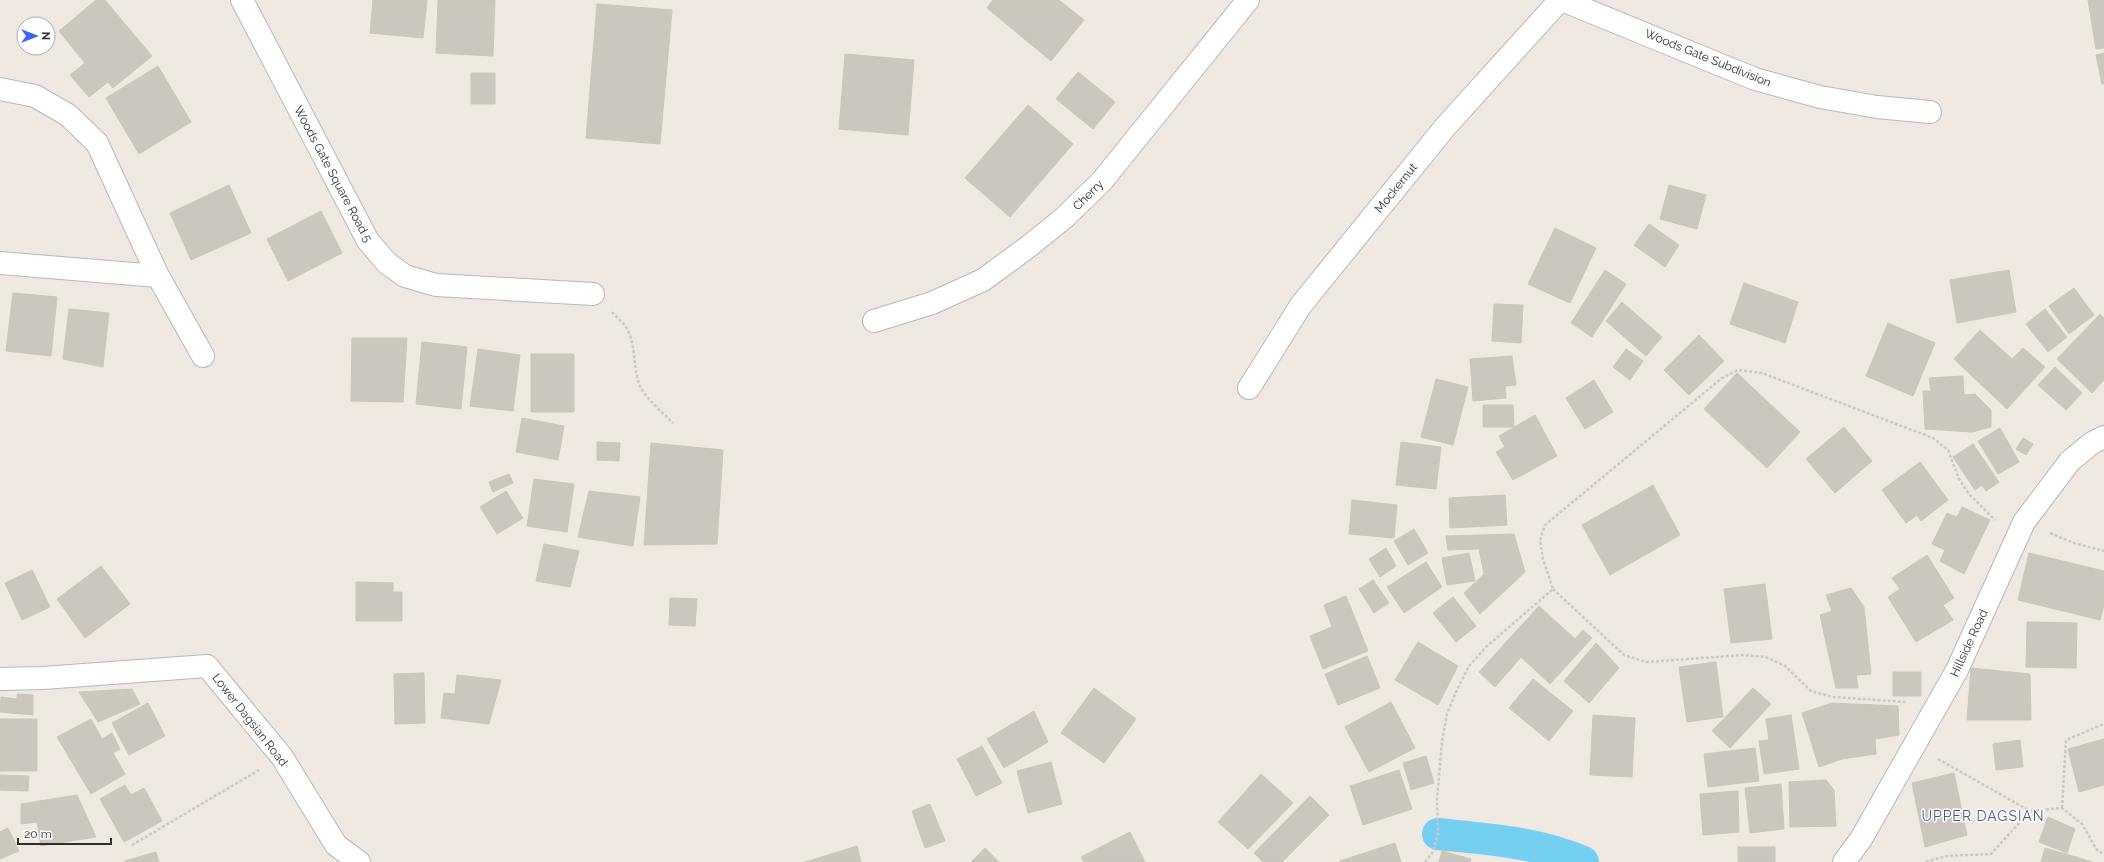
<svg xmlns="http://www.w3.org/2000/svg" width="2104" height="862" font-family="Raleway,sans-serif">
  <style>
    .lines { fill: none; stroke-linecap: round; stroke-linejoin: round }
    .canal { stroke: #75cff0; stroke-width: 32 }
    .building { fill: #cbc7bf; stroke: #cbc5ba }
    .minor-casing { stroke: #b4b7c1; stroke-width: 24 }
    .path { stroke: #c9c9c9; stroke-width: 2.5; stroke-dasharray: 3 2; stroke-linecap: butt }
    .minor { stroke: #fff; stroke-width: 22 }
    .labels { text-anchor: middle; stroke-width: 3; stroke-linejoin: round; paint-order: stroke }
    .street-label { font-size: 12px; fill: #2e2e2e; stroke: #fff }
    .quarter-label { font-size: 14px; letter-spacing: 1px; fill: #4d5680; stroke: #fff }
  </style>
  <rect width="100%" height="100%" fill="#efe9e1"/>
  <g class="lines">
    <!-- canal -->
    <path class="canal" d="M1438,834c49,5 99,8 145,28"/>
  </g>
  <!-- building -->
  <path class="building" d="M96,0h9l47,56 -39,32 -5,-6 -19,15 -19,-22 15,-12 -26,-32z
    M373,0h54l-4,38 -53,-5z
    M438,0h57l-2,56 -57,-3z
    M993,0h66l25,20 -33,41 -64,-53z
    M2088,0h16v48l-8,1z
    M597,4l75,6 -12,134 -74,-6z
    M2104,53v31h-2l-6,-29z
    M845,54l69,6 -6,75 -69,-6z
    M158,66l33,56 -52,32 -33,-56z
    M1078,72l37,30 -22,27 -37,-30z
    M471,73h24v31h-24z
    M1028,105l45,39 -63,73 -45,-39z
    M229,185l22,48 -60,27 -21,-47z
    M1669,185l37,10 -9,34 -37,-10z
    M321,211l21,42 -54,28 -21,-42z
    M1649,224l30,21 -14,22 -31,-22z
    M1555,228l41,20 -26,55 -42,-19z
    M1605,270l21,14 -34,53 -21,-14z
    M2009,270l7,42 -59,11 -7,-43z
    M1744,283l54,19 -13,41 -55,-19z
    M2074,288l20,27 -25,19 -20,-28z
    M13,293l44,4 -6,59 -45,-5z
    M1622,302l40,35 -16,19 -40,-35z
    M1494,304l29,1 -2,38 -29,-2z
    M69,309l40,4 -6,54 -40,-8z
    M2045,309l22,28 -19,15 -22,-28z
    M2100,314l4,4v62l-12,13 -35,-34z
    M1888,323l47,20 -22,53 -47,-20z
    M1980,330l32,29 11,-11 22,19 -38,42 -53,-50z
    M1699,335l25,26 -35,34 -25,-25z
    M352,338h55l-4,64 -52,-1z
    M422,342l45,5 -6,62 -45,-5z
    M478,349l42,6 -7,56 -43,-5z
    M1626,349l17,12 -13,19 -17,-13z
    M531,354h43v58h-43z
    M1512,356l4,29 -11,1 1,12 -33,3 -3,-42z
    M2055,367l27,26 -16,17 -28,-25z
    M1737,373l63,59 -33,36 -63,-59z
    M1963,376l1,19 11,-1 16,16v17l-19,5 -47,-3 -2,-38h8l-2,-13z
    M1436,379l32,8 -15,58 -32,-8z
    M1594,380l19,32 -28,17 -19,-31z
    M1483,405h30l1,22h-31z
    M1535,415l22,41 -44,24 -17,-28 9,-5 -6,-11z
    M522,418l42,8 -6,34 -42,-8z
    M1844,427l28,34 -37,32 -29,-34z
    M2000,428l19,34 -21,12 -20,-33z
    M2023,438l10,6 -7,11 -10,-6z
    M597,442l23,1 -1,18 -22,-1z
    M1401,442l40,5 -5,42 -40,-4z
    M651,443l72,7 -6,94 -73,1z
    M1973,444l26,38 -13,9 -4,-6 -7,5 -22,-33z
    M1920,462l28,38 -27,21 -4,-6 -11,8 -24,-33z
    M509,474l4,9 -20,9 -4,-10z
    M534,479l40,5 -7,48 -40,-6z
    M1653,485l27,50 -70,40 -28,-50z
    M506,491l17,27 -26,16 -17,-27z
    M589,491l51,6 -7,49 -55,-9z
    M1505,495l2,30 -57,3 -1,-30z
    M1352,500l45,5 -3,33 -45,-4z
    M1962,507l28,13 -26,54 -24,-13 5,-11 -13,-6 15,-31 10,4z
    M1414,529l14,24 -20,12 -14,-24z
    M1514,534l11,38 -45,42 -16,-21 20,-19 -5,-25 -31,1 -2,-14z
    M544,544l35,7 -9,36 -34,-6z
    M1386,548l10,18 -16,11 -11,-18z
    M1469,553l6,28 -28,4 -5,-27z
    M2029,553l75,18v34l-4,15 -82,-20z
    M1927,555l27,43 -11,7 10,15 -37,22 -28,-45 12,-8 -8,-11z
    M1426,562l16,25 -38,26 -17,-26z
    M101,566l29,38 -45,34 -28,-39z
    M32,570l18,37 -28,13 -17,-37z
    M1373,580l16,23 -15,10 -15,-24z
    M356,582l37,1v9h9v29h-46z
    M1765,584l7,55 -41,4 -7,-54z
    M1851,588l13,19 7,67 -15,1 2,13h-22l-16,-73 12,-4 -6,-16z
    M1346,596l22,55 -45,18 -13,-33 22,-9 -8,-22z
    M1453,597l23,29 -20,16 -23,-29z
    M670,598l27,1 -2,27 -26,-1z
    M1539,606l36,33 8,-9 9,8 -42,46 -29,-27 -26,30 -16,-15z
    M2027,622l50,1 -1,45 -50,-1z
    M1418,642l40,24 -20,39 -43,-25z
    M1596,643l23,25 -30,35 -25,-22z
    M1367,656l13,32 -42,17 -13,-31z
    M1716,662l7,55 -36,5 -8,-55z
    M1971,668l59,6 1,46h-64z
    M1893,672h28v24h-28z
    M424,673l1,50 -30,1 -1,-50z
    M457,675l44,5 -12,44 -48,-6 3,-25 11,1z
    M1533,679l40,32 -24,30 -40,-33z
    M1094,688l42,31 -32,44 -43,-30z
    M1753,688l18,16 -41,44 -18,-17z
    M132,689l8,15 -42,18 -19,-30z
    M17,694l16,1v20l-33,-3 1,-15 16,2z
    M1391,702l24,46 -46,24 -24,-45z
    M148,703l17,33 -36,19 -17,-32z
    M1832,703l66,3 1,29 -24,4 1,15 -34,5 -23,8 -17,-54z
    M1034,711l14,31 -44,26 -17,-29z
    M1593,715l42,3 -3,59 -42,-2z
    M1791,715l8,54 -35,5 -5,-33 10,-1 -3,-21z
    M0,719h37v52h-37z
    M91,719l11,20 10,-6 8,16 -7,4 12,21 -34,20 -34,-57z
    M2104,739v46l-25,7 -11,-43z
    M2020,740l3,27 -27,3 -3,-26z
    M982,746l20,37 -26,13 -19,-37z
    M1755,748l4,33 -51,6 -4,-33z
    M1426,756l8,27 -23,7 -8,-27z
    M1051,762l11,42 -34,9 -11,-42z
    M1399,770l13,39 -49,16 -13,-39z
    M1954,773l13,62 -42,12 -13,-64z
    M1261,774l32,29 -45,46 -30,-27z
    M0,775l29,1 -1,15 -28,-1z
    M1826,780l8,10 2,36 -46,1 -1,-45z
    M1781,784l3,45 -34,4 -5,-45z
    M125,785l6,10 13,-7 18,33 -38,21 -24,-43z
    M1738,791l1,41 -36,3 -3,-41z
    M77,795l19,42 -55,9 -4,-24 -16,2v-20z
    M1310,796l19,19 -47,47h-19l-9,-9z
    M930,804l15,37 -20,7 -13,-37z
    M2048,817l27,12 -8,24 -28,-11z
    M8,828l11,23 -19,8v-27z
    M1130,832l15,30h-61l-3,-5z
    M1395,843l6,19h-61v-1z
    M857,846l4,16h-56z
    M1738,847h37v15h-37z
    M985,848l14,14h-28z
    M2045,848l48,14h-52z
    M1442,851l29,8 -1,3h-31z
    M156,852l3,10h-34v-1z"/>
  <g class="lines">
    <defs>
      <path id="minor" d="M242,0l126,241 19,22 18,13 31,9 157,9
        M1562,0l193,79 65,18 57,10 53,5
        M0,89l35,7 33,19 29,28 61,133 45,80
        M0,263l158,13
        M874,321l58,-18 51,-23 45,-33 36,-29 38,-37 146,-181
        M1249,388l52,-83 145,-179 114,-126
        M0,679l43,-1 164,-12 75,91 54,88 23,17
        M1844,862l17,-23 96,-169 67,-148 46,-61 22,-18 12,-6"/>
    </defs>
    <!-- minor casing -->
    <use href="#minor" class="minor-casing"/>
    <!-- path -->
    <path class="path" d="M612,312c4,5 10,9 13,14 12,16 7,42 15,60 7,14 22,26 33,37
      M2050,533l24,10 30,8
      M1553,589l71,66 22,7 98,-7 22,2 19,9 26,25 22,6 73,5
      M1938,759l92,52
      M2062,808l4,-68 38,-16
      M132,845l127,-75
      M1425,862l8,-10 5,-18 -1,-35 5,-58 5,-27 9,-22 13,-26 17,-19 67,-58 -10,-30 -3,-19 5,-15 177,-147 16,-8 24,3 171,65 15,12 11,29 10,15 26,26
      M1926,862l20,-6 45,-2 39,-43 32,-3 20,16 15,26 7,4"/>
    <!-- minor -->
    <use href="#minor" class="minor"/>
  </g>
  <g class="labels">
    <!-- street labels -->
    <g class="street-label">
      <text transform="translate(1708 58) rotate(22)" y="4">Woods Gate Subdivision</text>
      <text transform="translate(333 174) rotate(62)" y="4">Woods Gate Square Road 5</text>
      <text transform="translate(1396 188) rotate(-51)" y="4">Mockernut</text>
      <text transform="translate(1088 195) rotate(-45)" y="4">Cherry</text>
      <text transform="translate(1969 643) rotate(-65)" y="4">Hillside Road</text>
      <text transform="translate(250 720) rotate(52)" y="4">Lower Dagsian Road</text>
    </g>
    <!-- quarter labels -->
    <g class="quarter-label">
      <text x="1983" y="821">UPPER DAGSIAN</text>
    </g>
  </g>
  <!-- north arrow -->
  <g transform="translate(36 36) rotate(90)"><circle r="19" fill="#ffffff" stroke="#ababab"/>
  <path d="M0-3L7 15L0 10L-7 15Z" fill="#4264fb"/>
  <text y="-6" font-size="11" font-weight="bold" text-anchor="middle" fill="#2e2e2e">N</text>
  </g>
  <!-- scale -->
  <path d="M18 838v6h93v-6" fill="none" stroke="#2e2e2e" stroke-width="2"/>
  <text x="24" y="838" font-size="12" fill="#2e2e2e" stroke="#ffffff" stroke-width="3" paint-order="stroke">20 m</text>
</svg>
